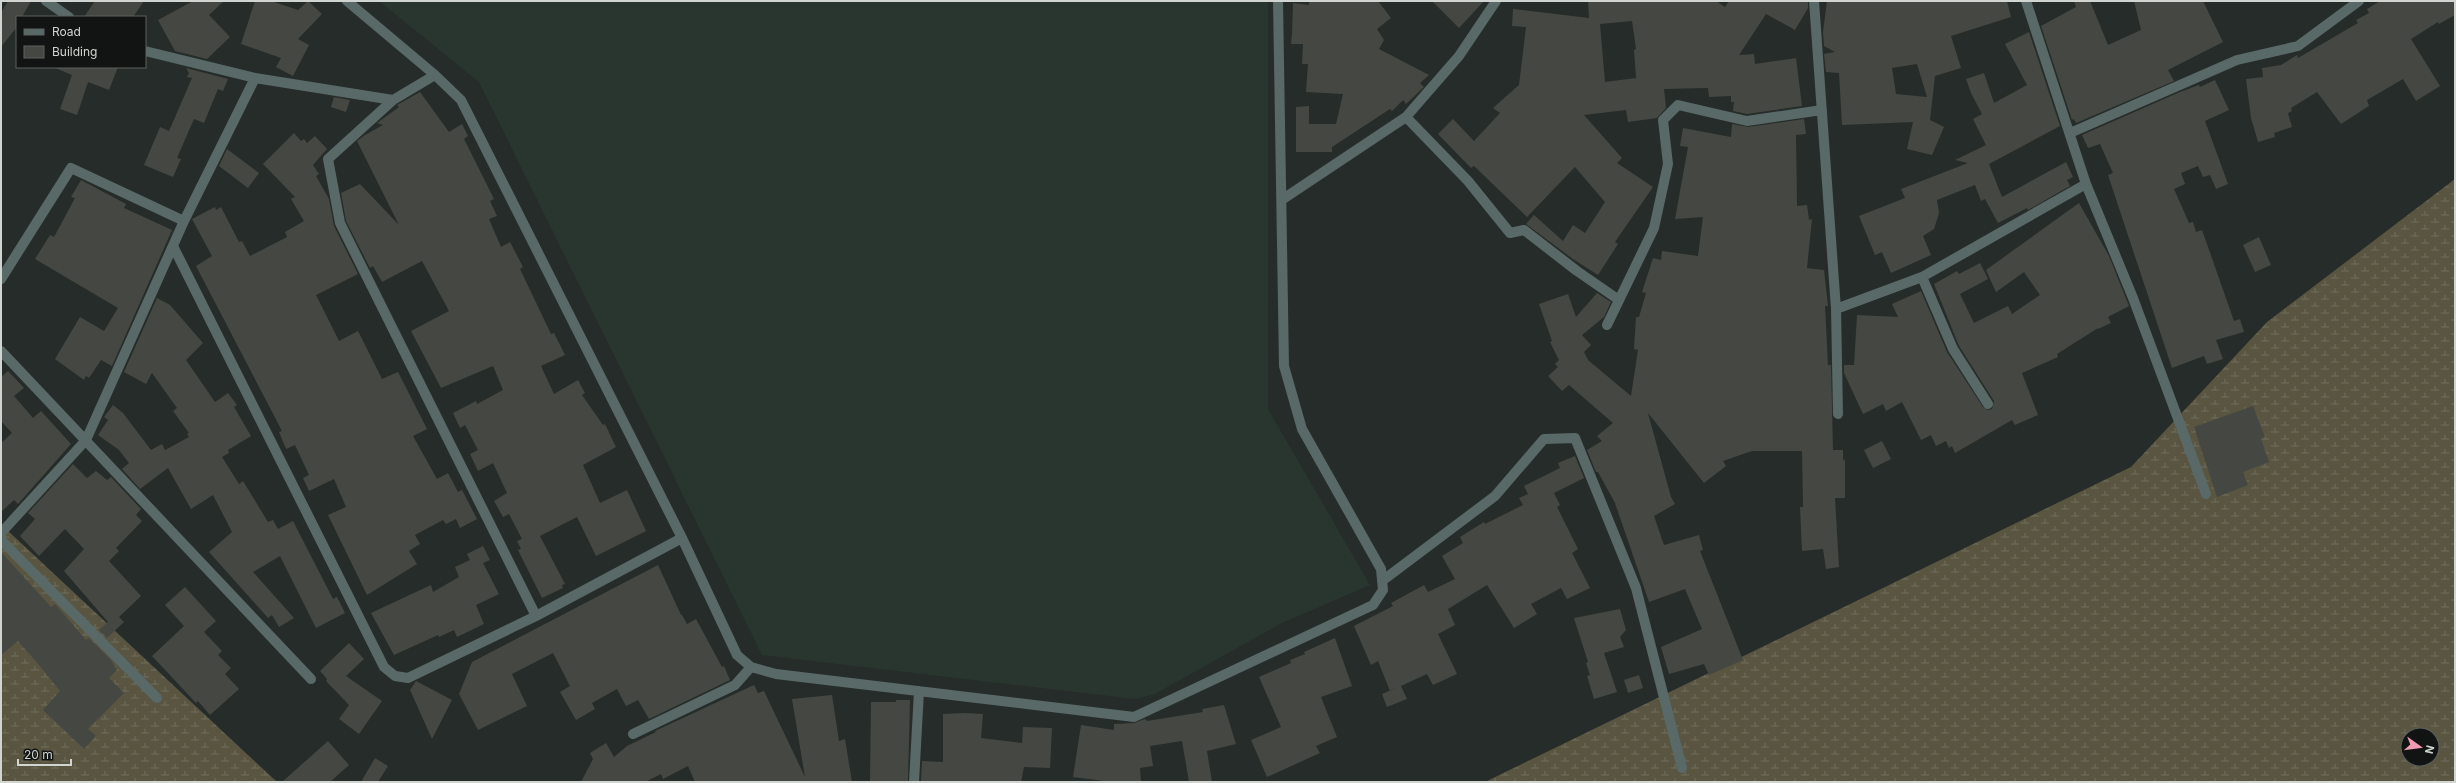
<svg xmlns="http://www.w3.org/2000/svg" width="2456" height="783" font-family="Inter,sans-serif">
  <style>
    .built { fill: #29362f }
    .wetland { fill: url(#wetland-marsh); fill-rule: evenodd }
    .building { fill: #454842; fill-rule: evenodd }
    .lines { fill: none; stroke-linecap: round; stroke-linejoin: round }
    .minor { stroke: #586968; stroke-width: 10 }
  </style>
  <defs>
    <pattern id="wetland-marsh" width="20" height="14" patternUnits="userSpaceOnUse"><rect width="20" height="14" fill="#595541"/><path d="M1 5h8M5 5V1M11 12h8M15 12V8" fill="none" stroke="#706d5c"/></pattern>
  </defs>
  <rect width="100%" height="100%" fill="#262c29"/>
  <!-- built -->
  <path class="built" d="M379,1h889v408l102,176 -88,38 -127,71 -20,5 -373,-44 -283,-573z"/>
  <!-- wetland -->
  <path class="wetland" d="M2455,179v603h-970l646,-315 136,-145zM2408,735h24v24h-24z
    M1,525l5,4 271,253h-276z"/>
  <!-- building -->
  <path class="building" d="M8,1h23l-9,16h-5v10l-16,20v-34z
    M95,1h49l-11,16h-49z
    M193,1h31l-15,14 21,22 -23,22 -32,-8 -17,-31z
    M255,1h16l27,9 10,-9 14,13 -24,25 11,6 -16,31 -17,-9 5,-9 -40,-14z
    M1309,1h69l13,17 -14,11 7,11 -5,9 50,26 -9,8 4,4 -18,17 -3,-4 -11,11 -2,-2 -58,38v5h-36v-45l13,-1v18h27l7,-30 -37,-2 2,-28h-6l1,-20h-12l1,-10 1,-31 16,2z
    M1432,1h52l-25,27z
    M1588,1h128l9,6 4,-6h79v7l-13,22 -29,-16 -27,41 15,-1 1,10 41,-6 6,48 -55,8 -14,-3 1,-9h-3v-6l-22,1 -1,-9 -44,1 2,19 -9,10 -29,4 -2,-12 -42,5 38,43 -5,5 36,24 -38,55 3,2 -20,31 -25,-16 -47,-35 8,-9 29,26 10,-16 12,8 20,-31 -30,-35 -48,50 -53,-51 -3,2 -33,-34 15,-15 21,22 26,-28 -7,-5 26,-23 7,-58 -14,-1 1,-17 76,9zM1632,21l4,28 -2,1 2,28 -31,4 -5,-58z
    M1827,1h180l4,16 -60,19 10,32 -26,8 -5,44 14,7 -12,28 -25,-6 6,-27 -71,3 -3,-52 -13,-1 -2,-18 11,-2 -11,-6 -1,-14zM1917,64l10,33 -31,-3 -4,-26z
    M2074,1h16l18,44 33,-15 -7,-29h69l20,41 -55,28 6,11 -98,42 -2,-4 -2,1 -31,-94 35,-19z
    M2380,1h75v14l-16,9 -1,-2 -27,17 29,47 -24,15 -13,-22 -36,21 2,6 -28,18 -24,-32 -26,16 1,3 -4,2 4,14 -18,6 1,4 -17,5 -7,-24 -5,-39 17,-2 -1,-9 19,-3 16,-10 1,3 60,-35 -2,-3 13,-7 -2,-4z
    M2029,32l31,94 -71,38 13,33 64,-35 7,15 -6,3 3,6 -42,24 -1,-2 -29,15 -13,-24 -4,2 -6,-16 -38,15 2,13 -5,16 -11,7 8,19 -40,18 -9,-21 -7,3 -16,-39 46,-18 -4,-9 67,-26 -13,-3 31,-15 -13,-26 9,-5 -11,-21 -5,-14 18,-6 10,30 33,-18 -22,-41z
    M53,67h65l-9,23 -21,-8 -11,33 -17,-6 12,-34z
    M186,68l42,11 -5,12 -5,-2 -14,34 -10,-4 -17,39 4,1 -8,18 -29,-12 16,-38 9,4 23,-53 -5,-1 2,-4z
    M2215,80l14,30 -24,11 23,63 -12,5 -6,-14 -7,2 -5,-11 -17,7 4,11 -11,5 15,34 4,-1 3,10 6,-2 32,91 6,-2 4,13 -28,8 7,19 -16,5 -3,-8 -32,12 -64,-193 5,-2 -13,-29 -12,4 -6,-13 98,-43 19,-7 1,2z
    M420,92l29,40 13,-8 6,12 -4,3 30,60 -4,2 7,15 -8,3 12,28 9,-5 13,25 -3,2 31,65 3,-1 11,22 -24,11 13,28 24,-14 7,13 -3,2 21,30 2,-1 11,23 -33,18 17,38 27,-13 19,41 -50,25 -19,-39 -37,19 25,48 -3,1 1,3 -21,10 -24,-48 3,-1 -4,-8 5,-2 -13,-25 -6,3 -9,-16 13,-8 -14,-30 -15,8 -8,-17 8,-4 -13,-25 -5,3 -7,-15 23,-12 1,3 26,-14 -10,-24 -52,22 -30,-57 38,-20 -27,-50 -40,21 -9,-16 -3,2 -24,-47 -5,-28 19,-9 39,41 -42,-84 8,-6 18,-10 -6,-2 22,-16 -2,-2z
    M334,97l16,3 -4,12 -15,-5z
    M1804,119l2,15 -10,1 1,71 10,-1 2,15 3,-1 -5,49 17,2 4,36h-3l3,59h3l2,85h10v11l2,-2v39h-10l4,69 -13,2 -3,-20 -21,2 -2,-44h3l-1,-56h-50l-29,10 3,5 -22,17 -56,-70 23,84 4,7 -21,12 10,29 35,-10 4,15 -3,1 43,109 -34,15 -5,-11 -35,10 -8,-27 41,-18 -17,-40 -36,13 -34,-99 -17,-31h-2l-9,-22 15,-9 -5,-5 16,-13 -44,-38 -7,6 -14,-15 10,-9 -3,-3 4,-4 -9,-18 2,-1 -13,-37 29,-10 8,23 21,-24 14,9 -7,15 -22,18 9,10 -7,7 4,8 43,36 7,-46 -4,-1 2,-32h3l7,-24 -4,-1 11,-34 8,2 1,-9 36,5 5,-39 -28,2 13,-72 -8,-1 3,-18 48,9 1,-13 16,3z
    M294,133l7,8 3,-2 3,4 8,-7 12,13 -14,16 6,9 -3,2 13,23 5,27 24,48 -42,21 23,46 19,-10 24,48 16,-7 29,57 -14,7 24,43 11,-6 10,19 4,-2 15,29 -17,9 -4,-9 -10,5 -3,-4 -28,15 5,9 -11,7 8,13 -50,31 -39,-80 18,-8 -12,-28 -25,12 -6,-13 6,-3 -14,-30 -9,4 -7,-17 3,-1 -86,-165 16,-10 -20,-37 23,-12 1,3 5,-3 18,35 3,-1 8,15 37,-19 -2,-5 19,-11 -13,-22 4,-2 -32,-33z
    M227,149l32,24 -11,15 -29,-22z
    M81,180l45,24 -2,4 48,22 -60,136 -11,-6 -12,18 -3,-2 -2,4 -29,-21 25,-42 24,14 14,-23 -83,-49 15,-24 4,2 21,-39 -4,-1z
    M2079,203l30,53 20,50 -21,11 3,6 -13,6v-1l-41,26 1,3 -36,16 16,42 -23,10 -3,-5 -57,33 -3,-7 -3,2 -3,-7 -10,5 -5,-11 -10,5 -19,-38 -16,9 -3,-7 -20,10 -19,-41v-8h10l3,-50 41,2 -6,-13 29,-13 26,61 36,55 5,3 4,-1 2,-8 -35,-55 -25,-62 23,-13 2,3 21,-11 8,16 -28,15 14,29 34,-17 4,8 28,-19 -16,-23 -28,20 -10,-22z
    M2259,237l12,28 -16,7 -12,-27z
    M157,298l13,7 33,38 -17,17 29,42 13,-9 9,12 -3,2 17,29 -23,14 1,3 -7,4 17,27 4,-3 25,41 5,-2 5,9 15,-8 40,78 4,-2 8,16 -29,15 -36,-72 -27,16 41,46 -15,9 -7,-12 -4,3 -59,-66 23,-20 -19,-37 -22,14 -23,-41 -28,21 -18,-20 7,-6 -10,-13 -21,-15 10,-15 -4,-3 9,-12 10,8 28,37 11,-6 3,6 24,-13 -2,-3 2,-1 -16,-22 4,-3 -25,-35 -6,11 -22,-12z
    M8,371l16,17 -10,8 19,22 8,-7 30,33 -53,60 -4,-4 -13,12v-69l11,-10 -11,-12v-44z
    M2253,406l12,31 -4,2 8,23 -26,10 5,13 -31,12 -23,-70z
    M1882,441l9,18 -18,9 -9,-18z
    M1575,456l9,22 -30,15 6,12 -3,2 21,42 -6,4 18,35 -23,11 -6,-11 -30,16 6,10 -23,14 -27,-43 -39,24 7,16 -17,9 19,40 -24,11 -6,-11 -37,17 -12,-30 -7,4 -17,-39 39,-20 -2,-3 33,-18 4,7 27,-13 -13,-23 21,-13 -3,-6 24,-15 1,2 38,-19 -4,-7 9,-4 -4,-8 36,-18 -2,-5z
    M73,464l14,14 9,-7 11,9 4,-3 30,32 -5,6 6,6 -26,27 3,3 -10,10 32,35 -22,21 5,5 -17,16 -8,-8 9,-8 -44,-51 20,-22 -19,-20 -26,27 -19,-20 15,-17 -7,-6z
    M483,546l7,14 -7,3 16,31 -23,11 8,19 -27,13 -3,-7 -15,7 -1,-2 -44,20 -23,-42 60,-28 2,7 26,-15 -4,-10 15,-7 -3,-6z
    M1,552l50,55 4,-3 31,36 3,-2 22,22 6,10 -8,8 15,15 -36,36 8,7 -12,13 -41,-39 17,-19 -21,-26 -21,-24 -17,14z
    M658,565l23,50h1l5,9 9,-5 26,48 2,-1 6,14 -81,39 -11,-19 -12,6 -9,-17 -25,14 3,6 -19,11 -16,-28 10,-6 -17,-33 -41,21 15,32 -49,24 -19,-36 13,-32z
    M185,587l31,34 -12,11 18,19 -4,4 13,13 -6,6 14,15 -29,26 -12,-14 -2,2 -44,-47 32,-30 -19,-21z
    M1620,609l6,21 -6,7 4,10 -20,6 13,39 -23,7 -7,-23 3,-1 -4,-12 2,-1 -14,-44z
    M1335,638l17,48 -31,11 16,40 -21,9 4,7 -53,24 -16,-37 30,-13 -22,-50 32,-14 -1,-3 15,-6 -1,-2z
    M349,643l15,16 -18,17 36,25 -23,33 -20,-15 10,-14 -23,-24 1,-2 -7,-8z
    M1639,675l4,13 -15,5 -4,-13z
    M416,681l36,19 -20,39 -22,-49z
    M754,685l4,8 6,-2 41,86 -13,-78 40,-4 7,46 6,-2 7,43h-157l-7,-16 -25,13 -2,-5 -16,8h-64l12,-23 -3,-6 16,-10 8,14 13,-11 29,-14 -1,-1z
    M1401,686l6,13 -20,8 -5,-13z
    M896,700h14l-2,82 -38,-1 1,-79h25z
    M1224,705l12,39 -29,7 5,31h-23l-7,-41 -32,5 3,20 -13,2 1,14h-29l-39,-5 8,-52 33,5v-6l20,-1 11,-4 2,2 56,-9 -1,-3z
    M964,713l19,1 -2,24 41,5 1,-16 29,1 -2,40 -26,-1 -3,15h-100l1,-21 21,1v-48z
    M328,741l21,24 -19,17h-48z
    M375,758l13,8 -10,16h-17z"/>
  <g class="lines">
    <!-- minor -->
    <path class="minor" d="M46,1l23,16
      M347,1l88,74 26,25 221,438 55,117 14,12 25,7 358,43 239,-112 10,-15 -2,-21 -79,-140 -18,-63 -6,-365
      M1814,1l22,308 2,105
      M2026,1l60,183 47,114 73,196
      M145,51l110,27 138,22 42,-25
      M393,100l-65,59 12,64 196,393
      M1406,117l62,64 42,52 14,-3 53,41 42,29
      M2070,133l167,-73 61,-14 61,-45
      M1283,199l123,-82 53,-61 37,-55
      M173,246l211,421 11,9 13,2 128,-62 146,-78
      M1922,277l31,72 35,55
      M1,279l70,-111 113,53
      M1836,309l86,-32 164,-93
      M1607,325l47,-97 14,-64 -5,-44 15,-15 69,16 75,-11
      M1,351l310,328
      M1,533l85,-93 98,-219 71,-143
      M1,540l156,158
      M1382,581l113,-85 49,-57 31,-1 61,150 46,180
      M633,734l102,-49 16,-18
      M914,782l5,-91"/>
  </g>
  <!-- border -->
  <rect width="2456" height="783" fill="none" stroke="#d0d5d2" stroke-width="4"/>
  <!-- legend -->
  <rect x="16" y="16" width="130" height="52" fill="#111412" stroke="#5d615f"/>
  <rect x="24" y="29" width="20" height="6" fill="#586968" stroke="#5d615f"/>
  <text x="52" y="36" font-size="12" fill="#d0d5d2">Road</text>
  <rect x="24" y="46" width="20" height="12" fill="#454842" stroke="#5d615f"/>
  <text x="52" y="56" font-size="12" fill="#d0d5d2">Building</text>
  <!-- north arrow -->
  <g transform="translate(2420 747) rotate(104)"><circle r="19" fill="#111412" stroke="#5d615f"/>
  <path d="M0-3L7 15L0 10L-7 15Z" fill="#f19ab2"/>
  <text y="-6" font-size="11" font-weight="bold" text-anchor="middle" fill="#d0d5d2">N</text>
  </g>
  <!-- scale -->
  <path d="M18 759v6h53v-6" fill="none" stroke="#d0d5d2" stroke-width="2"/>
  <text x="24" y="759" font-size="12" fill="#d0d5d2" stroke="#111412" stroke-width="3" paint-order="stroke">20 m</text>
</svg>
